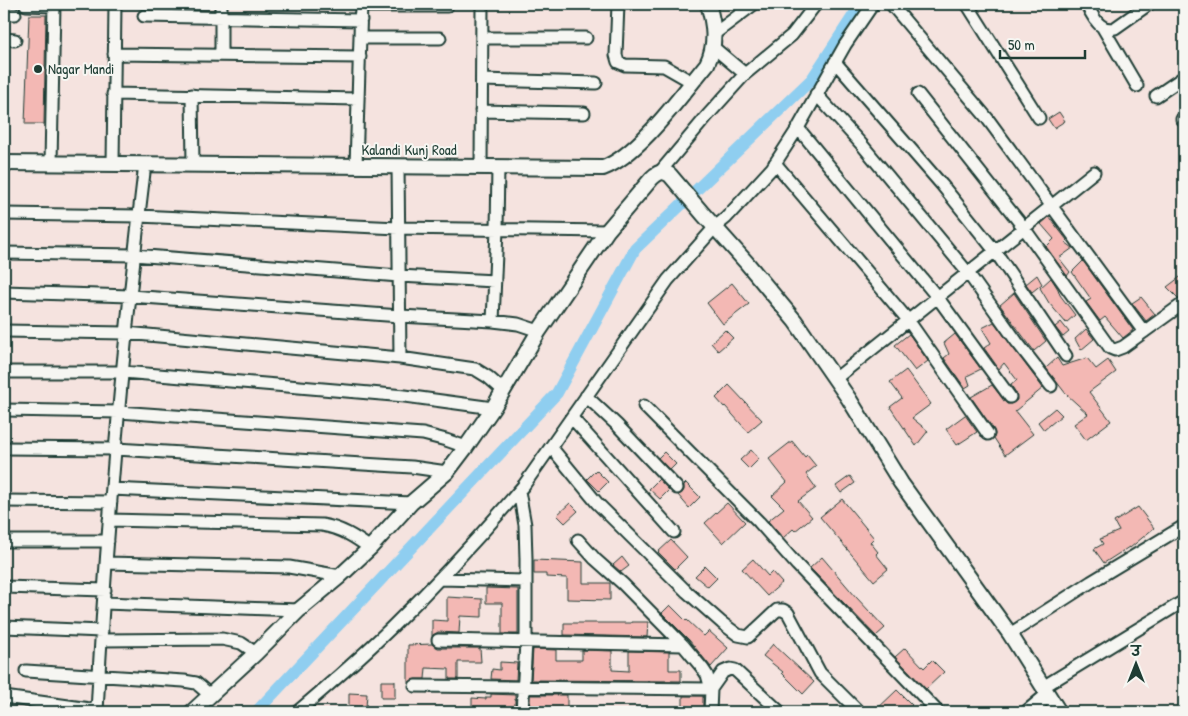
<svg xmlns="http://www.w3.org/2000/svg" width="1188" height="716" font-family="'Patrick Hand','Playpen Sans Deva',sans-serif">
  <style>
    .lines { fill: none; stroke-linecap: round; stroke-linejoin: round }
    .canal { stroke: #8fcef0; stroke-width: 12 }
    .building { fill: #f3b8b4; stroke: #1f3d34 }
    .minor-casing { stroke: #1f3d34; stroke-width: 15 }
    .tertiary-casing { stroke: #1f3d34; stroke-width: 18 }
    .path { stroke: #1f3d34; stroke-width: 2; stroke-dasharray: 1 4; stroke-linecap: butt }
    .minor { stroke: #f6f6f2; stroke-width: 11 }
    .tertiary { stroke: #f6f6f2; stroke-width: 14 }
    .poi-dot { fill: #1f3d34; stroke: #f6f6f2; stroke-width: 2 }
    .labels { text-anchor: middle; stroke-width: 4; stroke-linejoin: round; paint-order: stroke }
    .poi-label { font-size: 15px; fill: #1f3d34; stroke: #f6f6f2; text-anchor: start }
    .street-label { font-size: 15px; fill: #1f3d34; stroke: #f6f6f2 }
  </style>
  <rect width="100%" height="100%" fill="#f5e3df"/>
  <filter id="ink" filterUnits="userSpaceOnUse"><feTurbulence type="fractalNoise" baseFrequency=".02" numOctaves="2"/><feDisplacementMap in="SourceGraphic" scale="10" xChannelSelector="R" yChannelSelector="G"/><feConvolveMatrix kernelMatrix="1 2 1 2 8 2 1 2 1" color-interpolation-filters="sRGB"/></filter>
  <g filter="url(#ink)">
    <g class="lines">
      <!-- canal -->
      <path class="canal" d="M256,712l301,-319 78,-144 177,-170 49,-75"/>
    </g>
    <!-- building -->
    <path class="building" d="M29,15h17l-2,109h-19z
      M1059,112l6,9 -11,7 -6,-9z
      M1049,217l18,23 -2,2 8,6 -14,10 11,14 -3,4 -21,-29 8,-8 -13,-15z
      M1083,261l50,69 -10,8 -18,-21 -5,4 -14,-19 5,-3 -19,-27z
      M1184,274v21l-6,3 -11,-11z
      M1037,275l5,9 -10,8 -6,-8z
      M1051,278l7,11 2,6 15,20 -9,8 -17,-20 -9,-15z
      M732,283l17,21 -26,20 -16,-21z
      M1014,293l32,48 -12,10 -34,-46z
      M1141,297l14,17 -9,7 -14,-18z
      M994,322l49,66 -28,23 18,23 -28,21 -11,-17 1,-4 -1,-4 -23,-33 21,-12 15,19h4l6,-4 -1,-7 -5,-8 6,-5 -13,-17 -5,6 -15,-21 7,-5 -9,-15z
      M1061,322l8,10 -6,5 -8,-10z
      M1086,329l8,10 -13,11 -6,-11z
      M725,330l8,8 -15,13 -7,-8z
      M909,334l19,27 -13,10 -20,-26z
      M955,334l26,35 -14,7 3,9 -5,3 -21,-30 5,-4 -5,-11z
      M1057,358l5,8 25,-8 9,11 12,-9 8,12 -27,20 22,29 -25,19 -12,-16 14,-10 -22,-20 -20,-26z
      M906,370l25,34 -19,14 16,13 -12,15 -26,-39 12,-9 -12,-16z
      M729,385l33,35 -14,12 -23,-26 -1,1 -8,-9z
      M1055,408l7,7 -18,15 -6,-8z
      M965,415l12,17 -20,13 -11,-16z
      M792,441l13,16 2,-2 9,11 -10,8 10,14 -18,13 14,16 -17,14 -2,-2 -10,9 -15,-17 16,-13 -12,-12 15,-14 -18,-23z
      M751,450l8,9 -10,10 -9,-9z
      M664,452l12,12 -6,6 -12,-12z
      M596,470l12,12 -9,9 -12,-12z
      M850,476l5,7 -14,10 -5,-7z
      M659,479l10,11 -9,9 -11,-10z
      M686,483l14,14 -11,11 -11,-13 4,-2 2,-3v-5z
      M842,499l32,39 -4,4 8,10 -2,2 12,15 -14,12 -54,-64z
      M570,503l8,8 -13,12 -8,-8z
      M727,503l18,19 -22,21 -18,-20z
      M1138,507l16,21 -24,20 -1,-1 -25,16 -10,-14 9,-5 -3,-5 19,-8 -5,-9z
      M671,540l16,17 -12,12 -17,-17z
      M622,557l7,9 -8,6 -8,-7z
      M822,557l34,40 29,31 -9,8 -66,-68z
      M753,559l15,17 4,-4 10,11 -15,13 -25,-27z
      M534,560l49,2v21h27v17l-43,-1v-21l-21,-1v-3h-12z
      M705,566l12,12 -9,9 -13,-11z
      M486,588l32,1v45h-16v-31h-16z
      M447,597l35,2v18l-22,-1 -1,17 -21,-1 -6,4v-16l15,1z
      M670,605l16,16 1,-1 17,16 5,-5 19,17 -17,19 -22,-27 -27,-27z
      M631,622h17l-1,15 -83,-2v-12h67z
      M432,644l6,4h42l1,14h-23v17h-9v-10l-23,-1 -1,11h-10l-7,4v-38z
      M773,644l41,38 -11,12 -21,-21 1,-1 -20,-16z
      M905,648l19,20 8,-8 12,12 -18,17 -31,-32z
      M533,649l23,1v10h26v-10l30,1v19l17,1v-20l40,1v18h12v11l-150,-1z
      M500,662l17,1 -1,17 -25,-1 1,-10 8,1z
      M381,681h14v17h-14z
      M897,690l15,15 -7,7h-31z
      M349,693l18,1 -1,13 -17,-1z
      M491,694l24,1v17h-43v-14l14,1v-2h5z
      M530,695h37v17h-37z
      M683,696h20v16h-20z"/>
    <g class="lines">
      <defs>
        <path id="minor" d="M618,4l-2,51 2,7 7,3 39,1 28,16
          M891,4l96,114 157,214
          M967,4l72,114
          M1086,4c7,11 13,29 29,24l34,-24
          M26,5l28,1
          M361,6h86
          M4,14h11
          M144,16l217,4
          M1103,28l34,58
          M714,34l40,-30
          M360,38h80
          M483,38h103
          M4,39l11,1
          M713,47l32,27
          M114,54l246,3
          M221,55v-51
          M835,62l107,123 53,66 71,105
          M482,80l114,3
          M113,94l245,5
          M816,94l47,52 105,127 49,69 34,44
          M918,94l106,134 86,120 5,2 8,-3 61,-44
          M192,95l1,69
          M1156,96l28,-19
          M481,111l103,2
          M1182,119l2,-1
          M798,128l140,170 72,99
          M51,163l3,-159
          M775,163l133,157 80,114
          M113,164l2,-160
          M356,166l5,-162
          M398,166l2,192
          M481,167l1,-163
          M660,172l47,-56 38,-42 47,-39 24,-31
          M4,214l135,2 259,12 209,3
          M4,253l130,2 265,21 96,5
          M4,292l126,4 270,20 93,5 25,3 21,7
          M493,321l4,-91 1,-63
          M4,331l122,2 274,25 75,11 13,8 16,14
          M4,372h119l282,24 88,12
          M835,379l259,-207
          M586,396l31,29 60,63
          M644,406l115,116 38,43 141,147
          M4,410l115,2 304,22 23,6 20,7
          M572,418l102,114
          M551,447l46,56 90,89 35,31 16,12 10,2 29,-27h6l5,3 32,60 39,39
          M4,448l112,1 296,18 35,5
          M112,489l299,14
          M519,491l6,34 1,34v83l-4,70
          M4,501l107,1
          M109,520l213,5c19,3 33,12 48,23
          M578,540l17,19 28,25 60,61 20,24 4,6 4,14 -1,23
          M4,541h104
          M106,563l183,4 51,9
          M440,579l86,2
          M4,587l101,3
          M104,603l195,7
          M4,627l98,4
          M1010,634l81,-52 93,-56
          M102,640l120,-1 19,4 15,10
          M438,640l245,5
          M26,671l158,10 12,2 14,12
          M415,686l296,3 12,-17 7,-3 5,1 45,42
          M1043,687l141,-86
          M4,697l93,13
          M97,712c9,-183 26,-366 48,-548
          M297,712c32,-27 64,-55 94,-84 47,-46 91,-94 133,-143l144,-205 47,-53 11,-9 46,-50 26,-40 47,-83 28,-41"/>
        <path id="tertiary" d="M4,163l599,5c36,-13 79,-74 104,-104 10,-20 7,-40 1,-60
          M192,712l64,-59 43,-43 41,-34 30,-28 41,-45 36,-31 19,-25 27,-39 46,-77 68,-100 45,-53c6,-6 11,-8 18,-3l33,39 43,48 49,59 54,78 52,84 109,151 49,78
          M1028,712l19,-16"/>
      </defs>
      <!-- minor casing -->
      <use href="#minor" class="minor-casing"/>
      <!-- tertiary casing -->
      <use href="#tertiary" class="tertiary-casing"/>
      <!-- path -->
      <path class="path" d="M107,711l10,1"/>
      <!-- minor -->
      <use href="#minor" class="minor"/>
      <!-- tertiary -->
      <use href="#tertiary" class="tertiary"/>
    </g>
  </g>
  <!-- markers -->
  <circle class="poi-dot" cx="38" cy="69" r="5"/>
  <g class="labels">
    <!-- poi labels -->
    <g class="poi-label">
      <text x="48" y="74">Nagar Mandi</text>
    </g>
    <!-- street labels -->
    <g class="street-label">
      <text x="409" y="155">Kalandi Kunj Road</text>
    </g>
  </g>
  <!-- margin -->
  <rect width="1188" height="716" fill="none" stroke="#f6f6f2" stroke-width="20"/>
  <rect x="10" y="10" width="1168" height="696" fill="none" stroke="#1f3d34" stroke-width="2" filter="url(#ink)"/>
  <!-- north arrow -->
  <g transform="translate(1136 664)" stroke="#f6f6f2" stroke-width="4" paint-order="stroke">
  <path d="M0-4L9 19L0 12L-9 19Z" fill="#1f3d34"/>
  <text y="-8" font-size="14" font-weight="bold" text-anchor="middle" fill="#1f3d34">उ</text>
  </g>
  <!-- scale -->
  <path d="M1000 50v8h85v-8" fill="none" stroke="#1f3d34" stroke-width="2.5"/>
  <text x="1008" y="50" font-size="15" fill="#1f3d34" stroke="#f6f6f2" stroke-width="4" paint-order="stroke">50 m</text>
</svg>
